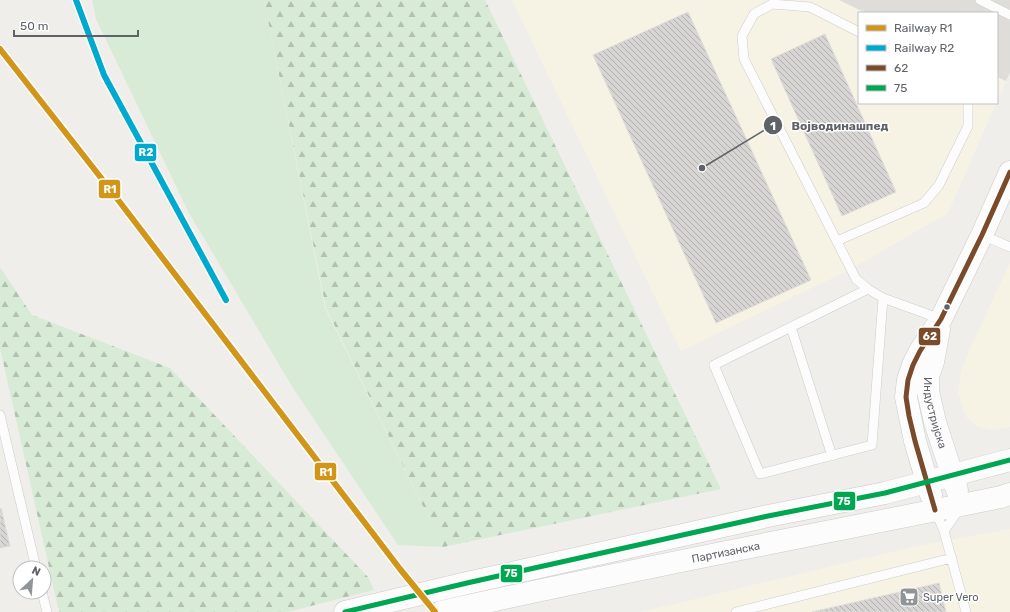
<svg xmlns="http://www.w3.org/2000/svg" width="1010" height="612" font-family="Rubik,sans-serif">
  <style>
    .commercial { fill: #f7f3e4 }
    .industrial { fill: #dfddda }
    .green { fill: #d8ebd6 }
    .forest { fill: url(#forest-firs) }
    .building { fill: url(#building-back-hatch); stroke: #deddd9 }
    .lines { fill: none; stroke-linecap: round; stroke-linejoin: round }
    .lane-casing { stroke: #cbcccc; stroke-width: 10 }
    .secondary-casing { stroke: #cacacb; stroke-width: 23 }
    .lane { stroke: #fdfcfc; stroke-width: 9 }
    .secondary { stroke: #fdfcfc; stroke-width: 22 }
    .bus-1-casing { stroke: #fff; stroke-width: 8 }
    .bus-2-casing { stroke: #fff; stroke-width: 8 }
    .bus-1 { stroke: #7a4b2a; stroke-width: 5 }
    .bus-2 { stroke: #00a651; stroke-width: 5 }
    .rail-1-casing { stroke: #fff; stroke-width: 9 }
    .rail-2-casing { stroke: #fff; stroke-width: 9 }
    .rail-1 { stroke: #d1951a; stroke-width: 6 }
    .rail-2 { stroke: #00a9ce; stroke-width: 6 }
    .bus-dot { fill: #5f6368; stroke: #fff; stroke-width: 1.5 }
    .labels { text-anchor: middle; stroke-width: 3; stroke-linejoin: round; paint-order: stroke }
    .street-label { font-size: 11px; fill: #5f6368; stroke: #fff }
    .poi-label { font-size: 11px; fill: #5f6368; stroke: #fff; text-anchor: start }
    .leader { fill: none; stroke: #5f6368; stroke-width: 1.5 }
    .callout-dot { fill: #5f6368; stroke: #fff; stroke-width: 1.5 }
    .mark-label { font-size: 12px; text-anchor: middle; font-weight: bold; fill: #fff }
    .callout-label { font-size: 12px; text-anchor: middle; font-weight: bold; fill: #5f6368; stroke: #fff; stroke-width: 3; stroke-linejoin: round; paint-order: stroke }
    .line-badge { stroke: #fff; stroke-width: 1.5 }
    .badge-label { font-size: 11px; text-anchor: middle; font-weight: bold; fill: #fff }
  </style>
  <defs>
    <pattern id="forest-firs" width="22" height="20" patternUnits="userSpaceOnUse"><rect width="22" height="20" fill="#d8ebd6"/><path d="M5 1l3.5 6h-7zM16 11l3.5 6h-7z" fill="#b2c2b1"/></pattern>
    <pattern id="building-back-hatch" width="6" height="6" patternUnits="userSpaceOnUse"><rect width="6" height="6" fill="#d6d5d3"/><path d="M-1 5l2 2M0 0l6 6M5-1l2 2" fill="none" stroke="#b1b0af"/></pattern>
  </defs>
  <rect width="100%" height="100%" fill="#efeeea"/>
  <!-- commercial -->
  <path class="commercial" d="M512,0h327l27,13h-7v90h137l-48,110 -97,56 -170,82z
    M997,77l9,4 -9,21z
    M1010,263v164l-18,3 -14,-3 -12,-10 -8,-24 3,-22 8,-20z
    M1010,529v83h-369l271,-65z"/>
  <!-- industrial -->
  <path class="industrial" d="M839,0h171v72l-4,9 -9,-4v-64h-131z"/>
  <!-- green -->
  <path class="green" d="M92,0h172l61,308 118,239 -45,-2 -105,-157 -104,-175 -93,-194z"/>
  <!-- forest -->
  <path class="forest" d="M264,0h221l236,489 -278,58 -117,-239z
    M0,267l32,48 138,53 198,209 6,13 -87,22h-228l-59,-264z"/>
  <!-- building -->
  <path class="building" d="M688,12l123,268 -95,43 -123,-268z
    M825,34l71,158 -54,24 -71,-157z
    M1,508l9,38 -10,2v-39z
    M939,583l7,29h-134z"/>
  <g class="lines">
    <defs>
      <path id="lane" d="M980,0l30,15
        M859,32l-49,-25 -38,-3 -18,10 -12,22 2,23 112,220 12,10 15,9 58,21
        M982,235l28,12
        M837,241l87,-38 15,-18 29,-59v-23
        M868,289l-154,76 46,109 112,-29 11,-147
        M791,327l41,129
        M0,415l36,153
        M935,510l9,21 22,81
        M944,531l16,-23
        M42,592l5,20
        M736,612l216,-54"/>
      <g id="secondary">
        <path id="s1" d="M939,330l-6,32 -5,14v15l7,31 22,68"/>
        <path d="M931,495l-16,-54 -9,-44 2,-17 5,-15 7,-14 21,-32 41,-84 28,-63"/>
        <path d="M345,612l122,-29 301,-67 117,-23 125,-33"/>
        <path id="s2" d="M441,612c186,-42 373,-77 560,-115l9,-3"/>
      </g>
    </defs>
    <!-- lane casing -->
    <use href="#lane" class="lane-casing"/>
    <!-- secondary casing -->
    <use href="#secondary" class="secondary-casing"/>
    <!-- lane -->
    <use href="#lane" class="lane"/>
    <!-- secondary -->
    <use href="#secondary" class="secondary"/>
    <defs>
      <path id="bus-1" d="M935,510l-20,-69 -6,-25 -3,-19 2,-17 5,-15 7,-14 21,-32 41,-84 28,-63"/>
      <path id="bus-2" d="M345,612l122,-29 301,-67 117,-23 125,-33"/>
    </defs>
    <!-- bus-1 casing -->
    <use href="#bus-1" class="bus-1-casing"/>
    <!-- bus-2 casing -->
    <use href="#bus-2" class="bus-2-casing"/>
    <!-- bus-1 -->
    <use href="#bus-1" class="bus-1"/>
    <!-- bus-2 -->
    <use href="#bus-2" class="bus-2"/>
    <defs>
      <path id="rail-1" d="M0,49l109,139 291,381 35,43"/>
      <path id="rail-2" d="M76,0l28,75 122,225"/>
    </defs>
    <!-- rail-1 casing -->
    <use href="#rail-1" class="rail-1-casing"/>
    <!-- rail-2 casing -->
    <use href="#rail-2" class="rail-2-casing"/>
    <!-- rail-1 -->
    <use href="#rail-1" class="rail-1"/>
    <!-- rail-2 -->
    <use href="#rail-2" class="rail-2"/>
  </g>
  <!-- icons -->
  <defs>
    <symbol id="supermarket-square" viewBox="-11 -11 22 22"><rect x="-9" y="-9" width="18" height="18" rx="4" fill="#919496" stroke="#fff"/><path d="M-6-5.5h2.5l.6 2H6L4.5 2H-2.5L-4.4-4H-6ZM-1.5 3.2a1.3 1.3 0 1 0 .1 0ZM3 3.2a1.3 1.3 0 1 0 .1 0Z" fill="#fff"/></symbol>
  </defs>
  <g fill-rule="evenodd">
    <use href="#supermarket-square" x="898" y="586" width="22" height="22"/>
  </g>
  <!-- markers -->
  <circle class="bus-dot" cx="947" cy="307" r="3.5"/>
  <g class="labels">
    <!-- street labels -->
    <g class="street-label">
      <text dy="4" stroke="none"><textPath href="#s1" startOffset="85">Индустријска</textPath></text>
      <text dy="4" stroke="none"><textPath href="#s2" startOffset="291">Партизанска</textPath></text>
    </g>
    <!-- poi labels -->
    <g class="poi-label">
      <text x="923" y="601">Super Vero</text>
    </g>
  </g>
  <!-- callouts -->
  <path class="leader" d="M702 168L773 125"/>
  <g class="callout-dot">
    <circle cx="702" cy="168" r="4"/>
    <circle cx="773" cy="125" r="10"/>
  </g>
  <g class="mark-label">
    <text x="773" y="130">1</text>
  </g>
  <g class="callout-label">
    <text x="840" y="130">Војводинашпед</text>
  </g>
  <g class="line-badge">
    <rect x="134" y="143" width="23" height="19" rx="4" fill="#00a9ce"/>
    <rect x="98" y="179" width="23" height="20" rx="4" fill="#d1951a"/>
    <rect x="918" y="327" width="23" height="19" rx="4" fill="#7a4b2a"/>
    <rect x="314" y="462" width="23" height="19" rx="4" fill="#d1951a"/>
    <rect x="833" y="491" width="23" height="20" rx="4" fill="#00a651"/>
    <rect x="500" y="564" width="23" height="19" rx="4" fill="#00a651"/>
  </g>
  <g class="badge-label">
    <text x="146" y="156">R2</text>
    <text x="110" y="193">R1</text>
    <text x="930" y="340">62</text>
    <text x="326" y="476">R1</text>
    <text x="844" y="505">75</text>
    <text x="511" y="577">75</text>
  </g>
  <!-- legend -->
  <rect x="858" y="12" width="140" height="92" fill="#ffffff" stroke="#bfc1c3"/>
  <rect x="866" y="25" width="20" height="6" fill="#d1951a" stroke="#bfc1c3"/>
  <text x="894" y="32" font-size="12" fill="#5f6368">Railway R1</text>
  <rect x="866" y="45" width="20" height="6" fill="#00a9ce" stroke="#bfc1c3"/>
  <text x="894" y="52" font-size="12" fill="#5f6368">Railway R2</text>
  <rect x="866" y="65" width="20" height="6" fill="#7a4b2a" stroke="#bfc1c3"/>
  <text x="894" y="72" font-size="12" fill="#5f6368">62</text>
  <rect x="866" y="85" width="20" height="6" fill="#00a651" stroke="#bfc1c3"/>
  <text x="894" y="92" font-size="12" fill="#5f6368">75</text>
  <!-- north arrow -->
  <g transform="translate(32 580) rotate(26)"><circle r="19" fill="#ffffff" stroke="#bfc1c3"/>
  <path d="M0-3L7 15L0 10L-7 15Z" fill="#919496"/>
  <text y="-6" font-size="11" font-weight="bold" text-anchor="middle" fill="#5f6368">N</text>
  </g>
  <!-- scale -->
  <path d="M14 30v6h124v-6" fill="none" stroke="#5f6368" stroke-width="2"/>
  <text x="20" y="30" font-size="12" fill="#5f6368" stroke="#ffffff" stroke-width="3" paint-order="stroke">50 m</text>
</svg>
